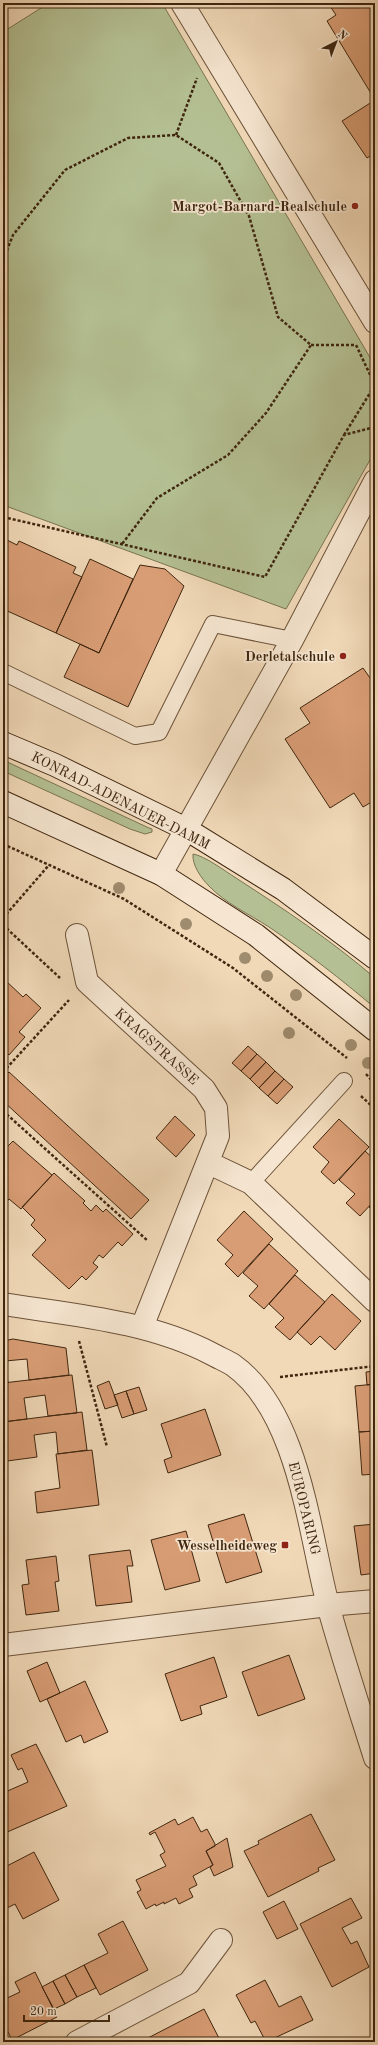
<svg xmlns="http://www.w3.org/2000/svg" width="378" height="2045" font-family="'Old Standard TT',serif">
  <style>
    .green { fill: #b4c093; stroke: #7a7351 }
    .building { fill: #d99d75; stroke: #3f260f }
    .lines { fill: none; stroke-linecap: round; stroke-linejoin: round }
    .lane-casing { stroke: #6c5339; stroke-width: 18 }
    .street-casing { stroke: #6c5339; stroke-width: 24 }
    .secondary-casing { stroke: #3f260f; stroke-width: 24 }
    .path { stroke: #3f260f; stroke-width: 2.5; stroke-dasharray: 3 2; stroke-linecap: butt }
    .lane { stroke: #f6e6d1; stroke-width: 16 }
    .street { stroke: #f6e6d1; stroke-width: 22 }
    .secondary { stroke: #f6e6d1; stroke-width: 22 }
    .tree { fill: #9f8b6d }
    .poi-dot { fill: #8f2418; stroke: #f6e6d1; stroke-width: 1.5 }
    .labels { text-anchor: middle; stroke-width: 3.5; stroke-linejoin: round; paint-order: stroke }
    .poi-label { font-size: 14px; font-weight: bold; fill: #3f260f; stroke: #f6e6d1; text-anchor: end }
    .street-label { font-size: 14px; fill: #3f260f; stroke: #f6e6d1 }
  </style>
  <rect width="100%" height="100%" fill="#f1d9b8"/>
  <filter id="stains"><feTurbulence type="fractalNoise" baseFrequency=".005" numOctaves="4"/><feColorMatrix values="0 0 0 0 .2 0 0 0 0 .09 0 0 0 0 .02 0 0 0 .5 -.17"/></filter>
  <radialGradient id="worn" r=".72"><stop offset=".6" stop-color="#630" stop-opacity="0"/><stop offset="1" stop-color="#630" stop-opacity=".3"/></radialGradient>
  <!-- green -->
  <path class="green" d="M49,3h113l213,363v85l-89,158 -283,-104v-473z
    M3,760l146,68 3,1v3l-7,2 -15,-5 -127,-58z
    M193,854c12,2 32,17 43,24 48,31 96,63 139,100v30c-34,-29 -69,-56 -106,-81 -20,-13 -44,-24 -60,-41 -8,-8 -17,-21 -16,-32z"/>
  <!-- building -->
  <path class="building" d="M328,3h47v97l-48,-79 9,-6z
    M375,100v53l-8,5 -25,-37z
    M3,538l14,7 2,-4 57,26 -3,6 9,4 -26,56 -53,-24z
    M90,559l43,20 -34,74 -43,-20z
    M140,565l25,4 19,17 -56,121 -64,-30 16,-33 19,9z
    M363,668l12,17v115l-12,7 -9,-14 -24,15 -45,-69 25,-16 -10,-15z
    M6,981l17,16 3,-3 15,14 -22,24 6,5 -16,18 -4,-4 -2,2v-71z
    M248,1046l9,8 -16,17 -9,-8z
    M257,1054l9,8 -16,17 -9,-8z
    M266,1062l9,9 -16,17 -9,-9z
    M275,1071l9,8 -16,17 -9,-8z
    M9,1072l140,128 -18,19 -128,-118v-23z
    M284,1079l9,8 -16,17 -9,-8z
    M175,1116l20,19 -19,22 -20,-19z
    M339,1119l30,28 -35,37 -13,-12 8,-10 -16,-15z
    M13,1141l39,34 -31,34 -12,-10 -4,5 -2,-1v-61l5,4z
    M365,1151l10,9v40l-15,16 -14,-13 9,-9 -16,-14z
    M54,1173l31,28 -2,2 8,8 5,-6 7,7 3,-3 27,25 -11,12 -4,-4 -15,16 -4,-3 -6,8 5,4 -12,13 -4,-4 -13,13 -37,-34 14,-15 -15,-15 4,-5 -13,-13z
    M375,1200v13l-6,-6z
    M244,1211l29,28 -35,38 -13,-13 8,-9 -16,-15z
    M269,1244l29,27 -34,38 -15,-13 9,-10 -15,-13z
    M295,1275l30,27 -35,38 -15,-13 9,-9 -15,-14z
    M332,1294l29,27 -26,29 -15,-14 -9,9 -14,-13z
    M13,1339l53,9 3,27 -40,5 -2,-21 -22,2 3,22h-5v-42z
    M375,1371v13l-8,1 -1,-13z
    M72,1375l5,38 -29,3 -3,-21 -21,3 3,21 -24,3v-39z
    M109,1381l9,24 -13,4 -8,-23z
    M375,1384v47l-16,1 -4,-46z
    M139,1387l8,23 -13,4 -8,-23z
    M126,1391l8,23 -12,4 -8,-23z
    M205,1409l16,46 -53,18 -4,-13 8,-3 -11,-33z
    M82,1412l5,38 -29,4 -2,-22 -22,3 3,22 -30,4 -2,-16h-2v-23z
    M375,1431v43l-13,1 -3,-43z
    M92,1450l7,55 -62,8 -2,-21 25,-4 -4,-34z
    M244,1514l18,58 -36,11 -18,-58z
    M375,1524v49l-14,2 -7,-49z
    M186,1531l14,50 -35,9 -14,-50z
    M130,1550l3,16h-6l5,36 -36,4 -7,-51z
    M56,1556l3,25 -4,1 4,29 -33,4 -4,-30 7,-1 -3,-24z
    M289,1655l16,44 -47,17 -16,-44z
    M214,1657l13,40 -27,9 2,8 -21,7 -16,-47z
    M47,1662l13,31 -20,9 -13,-31z
    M85,1681l23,51 -24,11 -3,-8 -15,7 -19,-43z
    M36,1744l31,62 -62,27 -2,-4v-36l25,-11 -6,-14 -4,2 -7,-15z
    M311,1814l24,46 -17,8 1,3 -51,26 -24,-46 15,-7 -1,-3z
    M193,1817l8,15 6,-3 8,15v2l-9,5 7,14 -20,11 4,9 -8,4 4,8 -14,7 -3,-6 -12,6v-2l-8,4 -1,-2 -9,5 -9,-17 4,-2 -5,-10 30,-14 -6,-11 5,-3 -10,-20 -5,3 -1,-2 26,-14 3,6z
    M227,1838l6,29 -19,9 -4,-9 3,-2 -7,-14z
    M34,1852l25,48 -36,19 -8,-15 -12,6v-42z
    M351,1898l11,20 -20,10 9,16 6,-3 12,26 -37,20 -32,-63z
    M284,1901l14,28 -21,10 -14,-27z
    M123,1921l25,49 -48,25 -16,-30 24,-12 -10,-19z
    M84,1965l12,23 -19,9 -12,-22z
    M35,1972l22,45 -45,23 -9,-18v-22l17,-8 -5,-10z
    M65,1975l12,22 -12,7 -12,-23z
    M265,1980l14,27 22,-11 12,24 -47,22 -11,-21 -4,2 -15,-28z
    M53,1981l12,23 -11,5 -12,-22z
    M204,2009l17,33h-73l-2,-3z"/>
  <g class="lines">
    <defs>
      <path id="lane" d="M3,672l132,64 24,-4 54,-108 79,16
        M251,1183l93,-102"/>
      <path id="street" d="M182,3l193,319
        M161,874l131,-234 83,-159
        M77,935l10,47 117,107 12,19 2,28 -76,191
        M209,1163l42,20 124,118
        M3,1304c70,11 146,17 209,50 7,4 15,7 21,11 66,47 76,168 95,240 14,51 31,102 47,153
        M3,1645l325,-40 47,-4
        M77,2042l112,-59 32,-43"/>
      <path id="secondary" d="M3,743l52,22 131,64 97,60 92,69
        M3,802l158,72 95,61 119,95"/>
    </defs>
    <!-- lane casing -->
    <use href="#lane" class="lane-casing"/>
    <!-- street casing -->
    <use href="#street" class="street-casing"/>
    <!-- secondary casing -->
    <use href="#secondary" class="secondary-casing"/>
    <!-- path -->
    <path class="path" d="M176,135l21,-57
      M3,260l10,-25 52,-65 63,-32 48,-3 43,28 30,53 29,101 33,28 -45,68 -38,42 -71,43 -35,46
      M311,345h45
      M344,435l31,-50 -19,-40
      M3,517l262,60 79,-142 31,-8
      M3,844l121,55 109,69 114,90
      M3,918l46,-53
      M3,925l57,53
      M3,1072l66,-72
      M366,1074l9,10
      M361,1096l14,13
      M3,1111l145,130
      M79,1341l28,106
      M280,1377l95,-11"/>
    <!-- lane -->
    <use href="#lane" class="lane"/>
    <!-- street -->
    <use href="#street" class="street"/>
    <!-- secondary -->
    <use href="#secondary" class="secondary"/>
  </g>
  <!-- trees -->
  <g class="tree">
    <circle cx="119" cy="888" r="6"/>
    <circle cx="186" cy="924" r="6"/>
    <circle cx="245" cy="958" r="6"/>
    <circle cx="267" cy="976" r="6"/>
    <circle cx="296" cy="995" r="6"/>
    <circle cx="289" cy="1033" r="6"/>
    <circle cx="351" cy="1045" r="6"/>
    <circle cx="368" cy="1063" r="6"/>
  </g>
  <!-- markers -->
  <g class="poi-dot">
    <circle cx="355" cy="206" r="4"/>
    <circle cx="343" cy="656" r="4"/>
    <rect x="281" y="1541" width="8" height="8" rx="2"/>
  </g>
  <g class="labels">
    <!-- poi labels -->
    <g class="poi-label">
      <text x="347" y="211">Margot-Barnard-Realschule</text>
      <text x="335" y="661">Derletalschule</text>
      <text x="277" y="1550">Wesselheideweg</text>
    </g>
    <!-- street labels -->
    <g class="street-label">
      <text transform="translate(121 800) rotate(27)" y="5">KONRAD-ADENAUER-DAMM</text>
      <text transform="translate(157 1046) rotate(42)" y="5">KRAGSTRASSE</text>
      <text transform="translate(305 1508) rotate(76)" y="5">EUROPARING</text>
    </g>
  </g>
  <!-- margin -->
  <rect width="378" height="2045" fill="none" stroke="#f1d9b8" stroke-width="16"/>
  <rect x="4" y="4" width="370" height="2037" fill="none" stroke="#3f260f" stroke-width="2"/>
  <rect x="8" y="8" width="362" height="2029" fill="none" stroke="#3f260f"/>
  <!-- north arrow -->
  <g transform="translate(336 42) rotate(42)" stroke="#f6e6d1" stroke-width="3" paint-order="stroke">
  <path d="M0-3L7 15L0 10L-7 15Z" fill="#3f260f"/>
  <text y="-6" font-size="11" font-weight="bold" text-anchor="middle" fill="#3f260f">N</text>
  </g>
  <!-- scale -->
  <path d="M24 2015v6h85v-6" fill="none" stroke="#3f260f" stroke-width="2"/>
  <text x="30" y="2015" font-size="12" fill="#3f260f" stroke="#f6e6d1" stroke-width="3" paint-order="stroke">20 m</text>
  <rect width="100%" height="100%" filter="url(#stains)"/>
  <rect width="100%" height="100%" fill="url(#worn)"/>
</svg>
